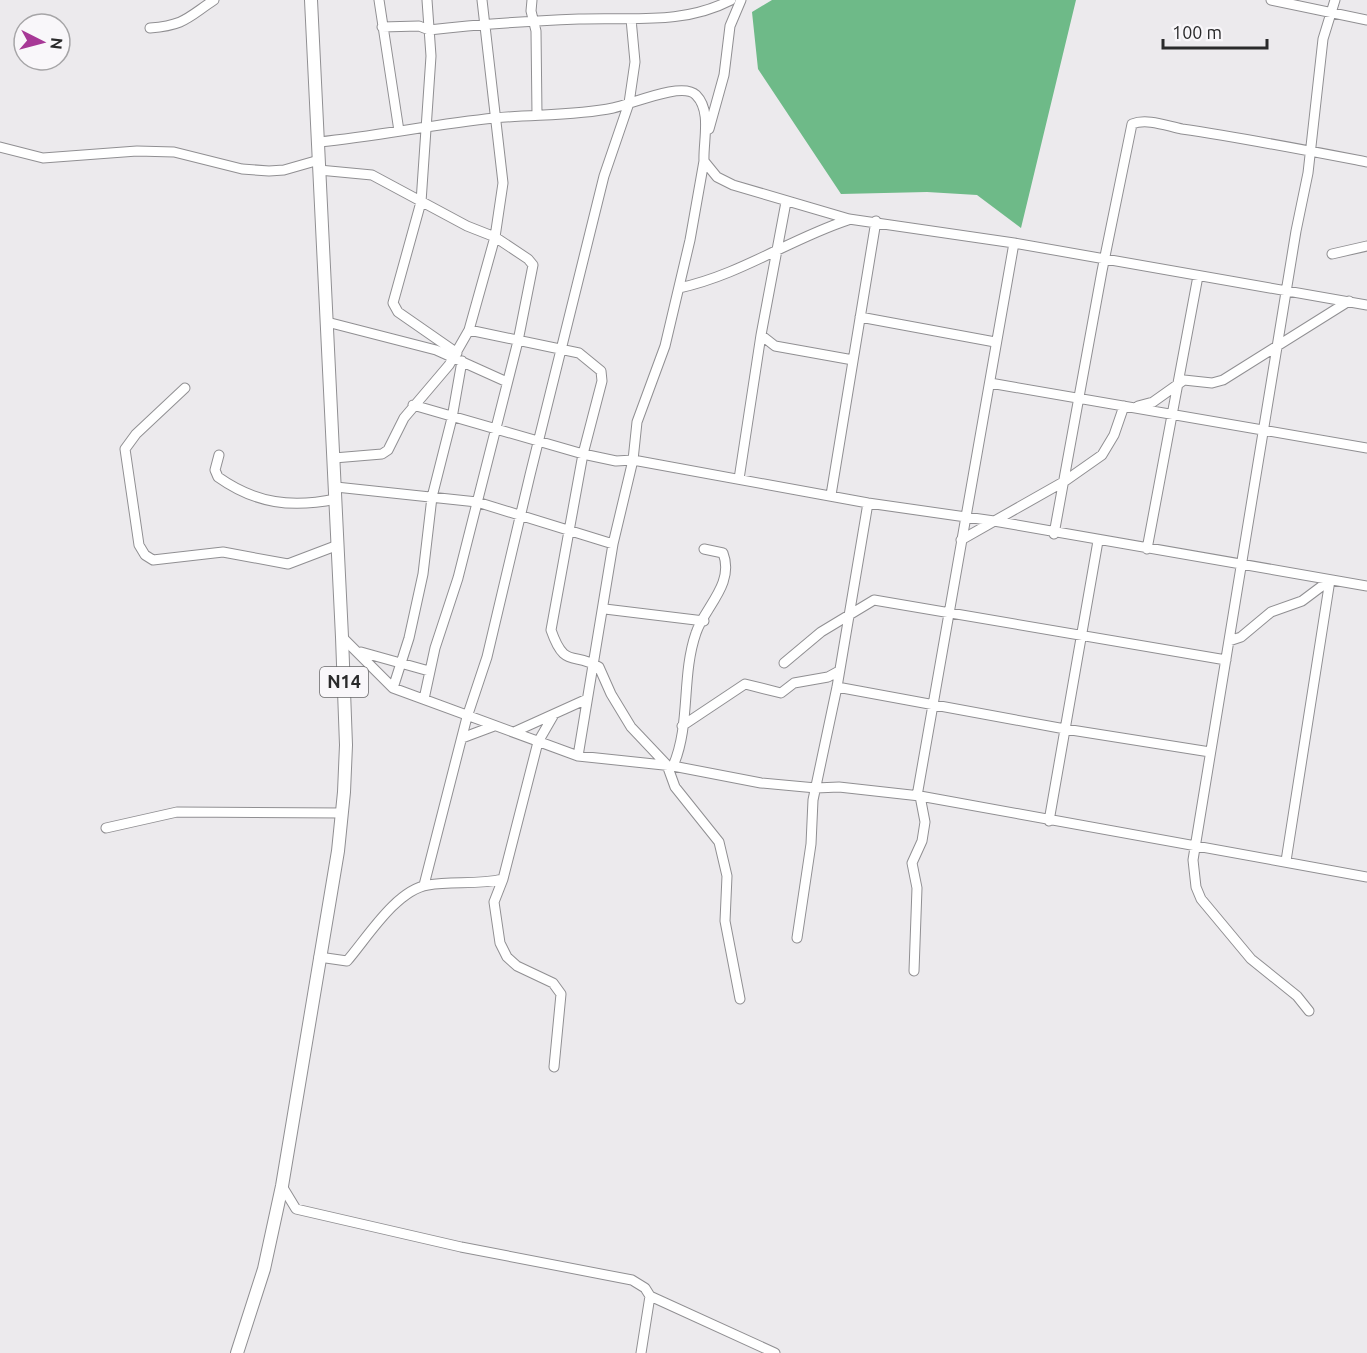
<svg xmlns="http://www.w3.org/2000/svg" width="1367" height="1353" font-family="Ubuntu,sans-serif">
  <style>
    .forest { fill: #6eba88 }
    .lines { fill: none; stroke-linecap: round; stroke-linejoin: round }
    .minor-casing { stroke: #908f92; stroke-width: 11 }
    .major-casing { stroke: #908f92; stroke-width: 14 }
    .minor { stroke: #fff; stroke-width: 9 }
    .major { stroke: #fff; stroke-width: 12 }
    .labels { text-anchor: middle; stroke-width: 6; stroke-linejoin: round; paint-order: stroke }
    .shield { fill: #f9f7fa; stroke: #686869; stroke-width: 1.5 }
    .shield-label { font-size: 18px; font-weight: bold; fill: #2a2a2b }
  </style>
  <rect width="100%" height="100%" fill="#eceaed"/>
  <!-- forest -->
  <path class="forest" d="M772,0h304l-55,228 -44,-33 -50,-3 -86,2 -83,-125 -6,-57z"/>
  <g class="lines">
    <defs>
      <path id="minor" d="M379,0l20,131
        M427,0l4,56 -10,146 -28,101 5,9 59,41
        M532,0l-1,11 5,20 1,84
        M1271,0l96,20
        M382,27l37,-1 10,4c50,-6 100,-9 150,-11 53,-2 104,6 152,-19
        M150,28c35,-3 37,-10 64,-28
        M709,129l15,-54 6,-49 11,-26
        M319,142c59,-6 117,-18 176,-24 39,-4 80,-2 118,-10 17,-3 69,-27 83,-13 16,16 7,46 8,66l13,16 16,8 116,34 165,24 353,62
        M0,147l43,11 94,-7 37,1 68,17 27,2 15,-1 35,-10
        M319,170l53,5 95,51 28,11 33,22 5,6 -15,76 -60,237 -23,70 -11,51
        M1332,254l35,-8
        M679,288c61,-13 111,-49 169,-68
        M860,317l135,25
        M327,322l109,28 71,32
        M469,330l110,23 22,18 1,10 -19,73 -32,176c14,40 22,21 48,37l12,27 20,33 36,38 8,22 44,55 8,34 -2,45 15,78
        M761,335l14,11 78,14
        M990,383l377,65
        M185,388l-49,46 -11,15 14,96 6,10 8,5 70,-8 65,12 50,-19
        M413,405l170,49 33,7 17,-1 235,43 126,18 373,65
        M1138,406l15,-4 31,-22 28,3 11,-3 126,-79
        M219,455l-4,15 3,7c38,27 74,31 118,22
        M334,458l48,-4 6,-4 16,-32 45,-53 20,-35 26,-93 8,-54 -21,-183
        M739,479l22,-144 25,-133
        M336,487l141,15 136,42
        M831,495l45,-274
        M1054,534l48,-263 30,-147c15,-6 35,2 50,5 62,9 123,21 185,33
        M961,540l104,-59 37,-26 12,-20 10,-29
        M1147,549l51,-273
        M605,609l99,12
        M342,637l51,51 185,68 95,10 88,17 55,5 23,-1 81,9 447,81
        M1229,641l12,-4 30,-25 31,-11 28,-21 -44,281
        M361,652l68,19
        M784,663l37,-31 53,-32 352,60
        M837,687l228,42 145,23
        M393,688l16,-50 14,-64 9,-77 20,-79 10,-57
        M682,726l63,-42 36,9 13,-10 34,-6 11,-6
        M514,732l73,-33
        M462,738l32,-12
        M578,756l35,-212 20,-84 4,-38 28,-76 25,-106 14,-79
        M673,766c18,-41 8,-90 23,-133 8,-25 39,-49 27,-80l-19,-4
        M917,796l97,-553
        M1049,821l49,-280
        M106,828l71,-16 165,1
        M503,879l35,-137 15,-26
        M424,885l43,-168 20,-60 43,-182 74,-299 25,-73 6,-41 -4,-43
        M797,938l14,-94 2,-44 24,-113 31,-184
        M319,957l28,4c20,-23 49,-71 81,-76 25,-4 50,0 75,-6l-9,23 6,41 7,14 10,9 36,17 8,11 -7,73
        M914,971l3,-83 -5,-25 10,-22 3,-19 -5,-26
        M1309,1011l-12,-15 -46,-37 -50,-60 -5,-12 -3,-27 103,-629 12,-58 15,-134 12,-39
        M282,1186l14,23 165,38 171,33 13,8 5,8 -9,57
        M650,1296l125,57"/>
      <path id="major" d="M237,1353l27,-84 18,-83 56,-335 6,-59 2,-47 -4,-108 -31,-637"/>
    </defs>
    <!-- minor casing -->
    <use href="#minor" class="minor-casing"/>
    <!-- major casing -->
    <use href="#major" class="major-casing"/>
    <!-- minor -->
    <use href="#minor" class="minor"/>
    <!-- major -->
    <use href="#major" class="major"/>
  </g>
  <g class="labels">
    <!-- shield labels -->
    <rect class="shield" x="320" y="667" width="48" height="30" rx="4.5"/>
    <g class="shield-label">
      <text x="344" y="688">N14</text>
    </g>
  </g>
  <!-- north arrow -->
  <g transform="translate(42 42) rotate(96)"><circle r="28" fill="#f9f7fa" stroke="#a6a5a7" stroke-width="1.5"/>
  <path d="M0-4.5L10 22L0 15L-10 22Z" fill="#a73896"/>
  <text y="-9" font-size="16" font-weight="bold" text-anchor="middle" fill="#2a2a2b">N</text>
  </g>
  <!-- scale -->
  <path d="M1163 39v9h104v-9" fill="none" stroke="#2a2a2b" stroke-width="3"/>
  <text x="1172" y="39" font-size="18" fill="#2a2a2b" stroke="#f9f7fa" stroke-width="4.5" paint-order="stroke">100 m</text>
</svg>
